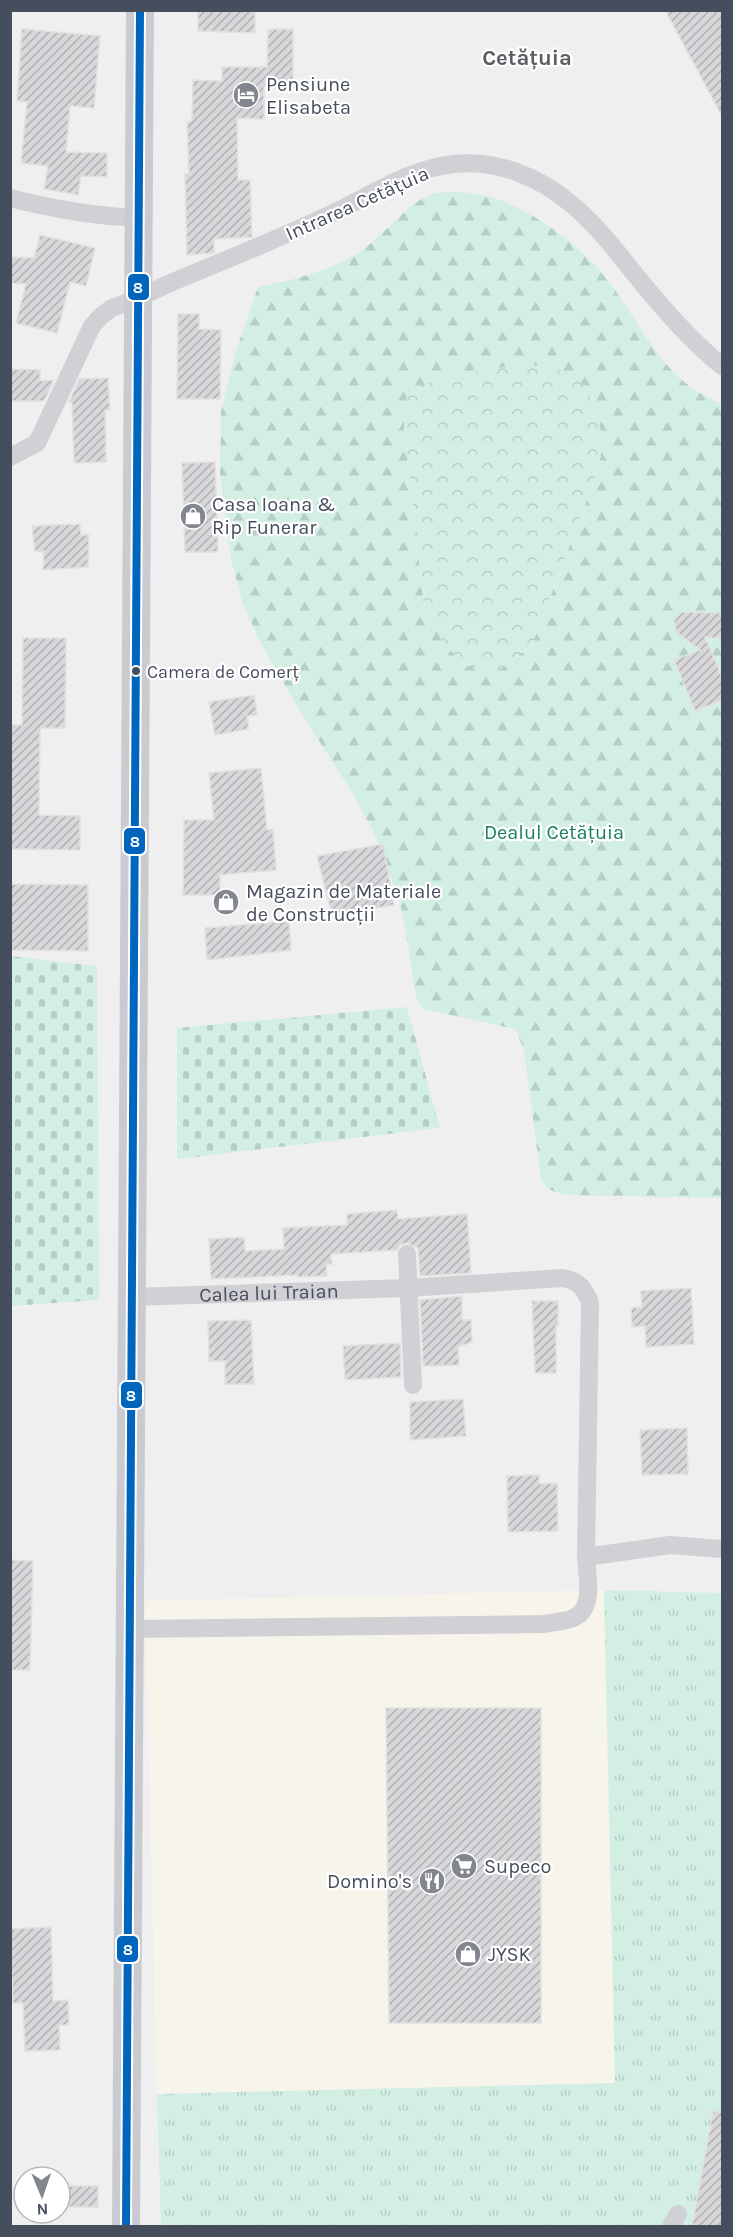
<svg xmlns="http://www.w3.org/2000/svg" width="733" height="2237" font-family="Karla,sans-serif">
  <style>
    .commercial { fill: #f7f5eb }
    .grass { fill: url(#grass-tufts) }
    .forest { fill: url(#forest-firs); fill-rule: evenodd }
    .cemetery { fill: url(#cemetery-stones) }
    .park { fill: url(#park-crowns) }
    .building { fill: url(#building-hatch); stroke: #e1e1e2; stroke-width: 1.5 }
    .lines { fill: none; stroke-linecap: round; stroke-linejoin: round }
    .street { stroke: #d1d1d5; stroke-width: 18 }
    .primary { stroke: #cacbd0; stroke-width: 28 }
    .bus-1-casing { stroke: #fff; stroke-width: 12 }
    .bus-1 { stroke: #0065bd; stroke-width: 8 }
    .bus-dot { fill: #464d5c; stroke: #fff; stroke-width: 2 }
    .labels { text-anchor: middle; stroke-width: 4.5; stroke-linejoin: round; paint-order: stroke }
    .bus-label { font-size: 18px; fill: #464d5c; stroke: #fff; text-anchor: start }
    .poi-label { font-size: 20px; fill: #464d5c; stroke: #fff; text-anchor: start }
    .street-label { font-size: 20px; fill: #464d5c; stroke: #fff }
    .park-label { font-size: 20px; fill: #177e61; stroke: #fff }
    .quarter-label { font-size: 22px; font-weight: bold; fill: #5b5d63; stroke: #fff }
    .line-badge { stroke: #fff; stroke-width: 2 }
    .badge-label { font-size: 16px; text-anchor: middle; font-weight: bold; fill: #fff }
  </style>
  <defs>
    <pattern id="grass-tufts" width="24" height="20" patternUnits="userSpaceOnUse" patternTransform="scale(1.5)"><rect width="24" height="20" fill="#d3efe4"/><path d="M3 7l-1-3M5 7V3M7 7l1-3M15 17l-1-3M17 17v-4M19 17l1-3" fill="none" stroke="#b6cfc6"/></pattern>
    <pattern id="forest-firs" width="22" height="20" patternUnits="userSpaceOnUse" patternTransform="scale(1.5)"><rect width="22" height="20" fill="#d3efe4"/><path d="M5 1l3.5 6h-7zM16 11l3.5 6h-7z" fill="#b6cfc6"/></pattern>
    <pattern id="cemetery-stones" width="16" height="16" patternUnits="userSpaceOnUse" patternTransform="scale(1.5)"><rect width="16" height="16" fill="#d3efe4"/><path d="M2 7V4a2 2 0 0 1 4 0v3zM10 15v-3a2 2 0 0 1 4 0v3z" fill="#b6cfc6"/></pattern>
    <pattern id="park-crowns" width="20" height="18" patternUnits="userSpaceOnUse" patternTransform="scale(1.5)"><rect width="20" height="18" fill="#d3efe4"/><path d="M2 6a3 3 0 1 1 6 0M12 15a3 3 0 1 1 6 0" fill="none" stroke="#b6cfc6"/></pattern>
    <pattern id="building-hatch" width="6" height="6" patternUnits="userSpaceOnUse" patternTransform="scale(1.5)"><rect width="6" height="6" fill="#d8d8db"/><path d="M-1 1l2-2M0 6l6-6M5 7l2-2" fill="none" stroke="#b1b1b5"/></pattern>
  </defs>
  <rect width="100%" height="100%" fill="#f0efef"/>
  <!-- commercial -->
  <path class="commercial" d="M604,1590l11,493 -458,11 -12,-493z"/>
  <!-- grass -->
  <path class="grass" d="M604,1590l118,3v633h-561l-4,-132 458,-11z"/>
  <!-- forest -->
  <path class="forest" d="M457,191c10,2 21,3 31,5 48,14 99,54 127,94 25,35 45,78 83,102 8,5 16,8 24,12v794l-154,-3c-12,-2 -20,-4 -27,-15l-17,-131 -9,-20 -92,-20 -7,-11 -9,-60 -8,-39 -25,-66 -21,-39 -55,-86 -39,-68 -17,-39 -11,-42 -11,-85 1,-62 14,-58 23,-67c35,-7 69,-15 100,-34 24,-15 47,-48 72,-58 7,-3 19,-3 27,-4zM404,405l198,43 -5,25 -65,172 -32,24 -75,-54 -21,-188z"/>
  <!-- cemetery -->
  <path class="cemetery" d="M11,956l86,10 2,334 -88,6z
    M407,1007l33,121 -263,31v-131z"/>
  <!-- park -->
  <path class="park" d="M532,365c14,2 28,3 40,10 20,11 32,55 30,75 -1,8 -4,15 -5,23l-65,172 -32,24 -38,-3 -37,-51 -21,-188v-22l4,-13c30,-16 90,-26 124,-27z"/>
  <!-- building -->
  <path class="building" d="M198,10h57v23l-57,-2z
    M665,10h58v108z
    M22,29l78,7 -6,72 -24,-2 -4,46 41,1v24l-26,-1 -3,19 -34,-6 4,-23 -27,-3 6,-61 -10,-1z
    M268,29h25v56l-29,1v33l-27,-1 1,62h12l2,57 -38,2v14l-27,2 -2,-81h4l-2,-52 5,-1 1,-41 29,1v-14h45z
    M40,235l55,13 -9,38 -16,-4 -13,51 -41,-10 10,-39 -16,-1v-26l24,1z
    M178,314h21v15l22,1 -1,69h-43z
    M10,369l30,1v11l14,-1 -10,21h-34z
    M108,378l2,32h-5l1,52 -32,1 -2,-61h-3l10,-23z
    M215,462l3,90h-33l-3,-89z
    M80,524l1,11h8l-1,32 -45,3 1,-19 -9,1 -3,-26z
    M682,612l41,1 -2,26 -16,-2 18,42v21l-28,11 -21,-51 26,-10 -24,-18 -2,-12z
    M23,638h43l-1,90h-25l-1,87 41,1v34l-70,-1v-124h12z
    M254,695l3,20 -10,1 2,13 -34,6 -6,-33z
    M261,768l6,62 6,-1 3,41 -56,5v20h-37l1,-75h30l-5,-47z
    M383,844l11,61 -62,10 -15,-59z
    M10,884l78,1v66l-78,-1z
    M289,921l2,29 -84,10 -2,-32z
    M397,1210l1,9 69,-5 4,59 -51,3 -2,-28 -11,-5 -7,2 -3,5 -66,4 1,10h-6l1,12 -29,1v-2l-87,4 -2,-40 35,-2 1,14 39,-2 -1,-21 64,-3v-11z
    M691,1288l3,56 -48,3 -1,-21 -13,1 -1,-19 11,-1 -1,-16z
    M462,1296v24h9l1,22 -14,5 1,18 -36,1 -3,-66z
    M532,1301h26v24h-2v48h-21z
    M251,1320l3,64h-29v-23h-16l-1,-40z
    M400,1343l1,34 -56,3 -2,-34z
    M463,1399l3,37 -56,4v-38z
    M687,1428l1,46 -46,1 -2,-45z
    M539,1475v9l18,-1 1,48 -50,1 -1,-56z
    M10,1560l23,1 -3,109h-20z
    M386,1708h155v315h-152z
    M51,1927l2,74 15,-1 1,25h-10l1,25 -35,1 -2,-48h-10l-3,-74z
    M713,2111l10,1v114h-31z
    M60,2186h38v21h-38z"/>
  <g class="lines">
    <!-- street -->
    <g class="street">
      <path d="M10,198c43,11 84,18 128,20"/>
      <path d="M10,457l27,-14 55,-117 9,-10 11,-8c26,-9 50,-22 75,-32 49,-20 98,-40 146,-63 39,-18 78,-45 121,-49 42,-5 86,13 117,40 26,21 46,48 67,74 25,31 53,63 84,88"/>
      <path d="M407,1254l6,131"/>
      <path id="s1" d="M131,1297l277,-9 155,-10c16,3 21,10 27,24l-4,255 84,-12 52,4"/>
      <path d="M130,1629l414,-5c10,-2 24,-2 33,-8 17,-11 10,-41 9,-59"/>
      <path d="M671,2226l7,-12"/>
    </g>
    <!-- primary -->
    <path class="primary" d="M126,2226l14,-2216"/>
    <defs>
      <path id="bus-1" d="M126,2226l14,-2216"/>
    </defs>
    <!-- bus-1 casing -->
    <use href="#bus-1" class="bus-1-casing"/>
    <!-- bus-1 -->
    <use href="#bus-1" class="bus-1"/>
  </g>
  <!-- icons -->
  <defs>
    <symbol id="hotel-disc" viewBox="-11 -11 22 22"><circle r="9.5" fill="#82868f" stroke="#fff"/><path d="M-6-4.5h1.5V1H6V5H4.5V3h-9V5H-6ZM-4 0a1.8 1.8 0 1 1 3.6 0ZM.5 0V-2.5h3Q6-2.5 6 0Z" fill="#fff"/></symbol>
    <symbol id="shop-disc" viewBox="-11 -11 22 22"><circle r="9.5" fill="#82868f" stroke="#fff"/><path d="M-5-2.5h2.3a2.7 3.5 0 0 1 5.4 0H5L5.5 6h-11ZM-1.5-2.5h3a1.5 2.3 0 0 0-3 0Z" fill="#fff"/></symbol>
    <symbol id="supermarket-disc" viewBox="-11 -11 22 22"><circle r="9.5" fill="#82868f" stroke="#fff"/><path d="M-6-5.5h2.5l.6 2H6L4.5 2H-2.5L-4.4-4H-6ZM-1.5 3.2a1.3 1.3 0 1 0 .1 0ZM3 3.2a1.3 1.3 0 1 0 .1 0Z" fill="#fff"/></symbol>
    <symbol id="restaurant-disc" viewBox="-11 -11 22 22"><circle r="9.5" fill="#82868f" stroke="#fff"/><path d="M-5-6h1v4h1v-4h1v4h1v-4h1v5L-1.5 .5V6h-2V.5L-5-1ZM5-6V6H3V1.5H1.5Q1.5-4 5-6Z" fill="#fff"/></symbol>
  </defs>
  <g fill-rule="evenodd">
    <use href="#hotel-disc" x="231" y="80" width="30" height="30"/>
    <use href="#shop-disc" x="178" y="501" width="30" height="30"/>
    <use href="#shop-disc" x="211" y="887" width="30" height="30"/>
    <use href="#supermarket-disc" x="449" y="1851" width="30" height="30"/>
    <use href="#restaurant-disc" x="417" y="1866" width="30" height="30"/>
    <use href="#shop-disc" x="453" y="1939" width="30" height="30"/>
  </g>
  <!-- markers -->
  <circle class="bus-dot" cx="136" cy="671" r="5"/>
  <g class="labels">
    <!-- bus labels -->
    <g class="bus-label">
      <text x="147" y="678">Camera de Comerț</text>
    </g>
    <!-- poi labels -->
    <g class="poi-label">
      <text x="266" y="91">Pensiune<tspan x="266" dy="23">Elisabeta</tspan></text>
      <text x="212" y="511">Casa Ioana &amp;<tspan x="212" dy="23">Rip Funerar</tspan></text>
      <text x="246" y="898">Magazin de Materiale<tspan x="246" dy="23">de Construcții</tspan></text>
      <text x="484" y="1873">Supeco</text>
      <text x="412" y="1888" text-anchor="end">Domino's</text>
      <text x="488" y="1961">JYSK</text>
    </g>
    <!-- street labels -->
    <g class="street-label">
      <text transform="translate(357 203) rotate(-24)" y="7">Intrarea Cetățuia</text>
      <text dy="7" stroke="none"><textPath href="#s1" startOffset="138">Calea lui Traian</textPath></text>
    </g>
    <!-- park labels -->
    <g class="park-label">
      <text x="554" y="839">Dealul Cetățuia</text>
    </g>
    <!-- quarter labels -->
    <g class="quarter-label">
      <text x="527" y="65">Cetățuia</text>
    </g>
  </g>
  <g class="line-badge">
    <rect x="127" y="273" width="23" height="28" rx="6" fill="#0065bd"/>
    <rect x="123" y="827" width="23" height="28" rx="6" fill="#0065bd"/>
    <rect x="120" y="1381" width="23" height="28" rx="6" fill="#0065bd"/>
    <rect x="116" y="1935" width="23" height="28" rx="6" fill="#0065bd"/>
  </g>
  <g class="badge-label">
    <text x="138" y="293">8</text>
    <text x="135" y="847">8</text>
    <text x="131" y="1401">8</text>
    <text x="128" y="1955">8</text>
  </g>
  <!-- border -->
  <rect width="733" height="2237" fill="none" stroke="#464d5c" stroke-width="24"/>
  <!-- north arrow -->
  <g transform="translate(42 2195) rotate(178)"><circle r="28" fill="#ffffff" stroke="#b5b8be" stroke-width="1.5"/>
  <path d="M0-4.5L10 22L0 15L-10 22Z" fill="#82868f"/>
  <text y="-9" font-size="16" font-weight="bold" text-anchor="middle" fill="#464d5c">N</text>
  </g>
</svg>
